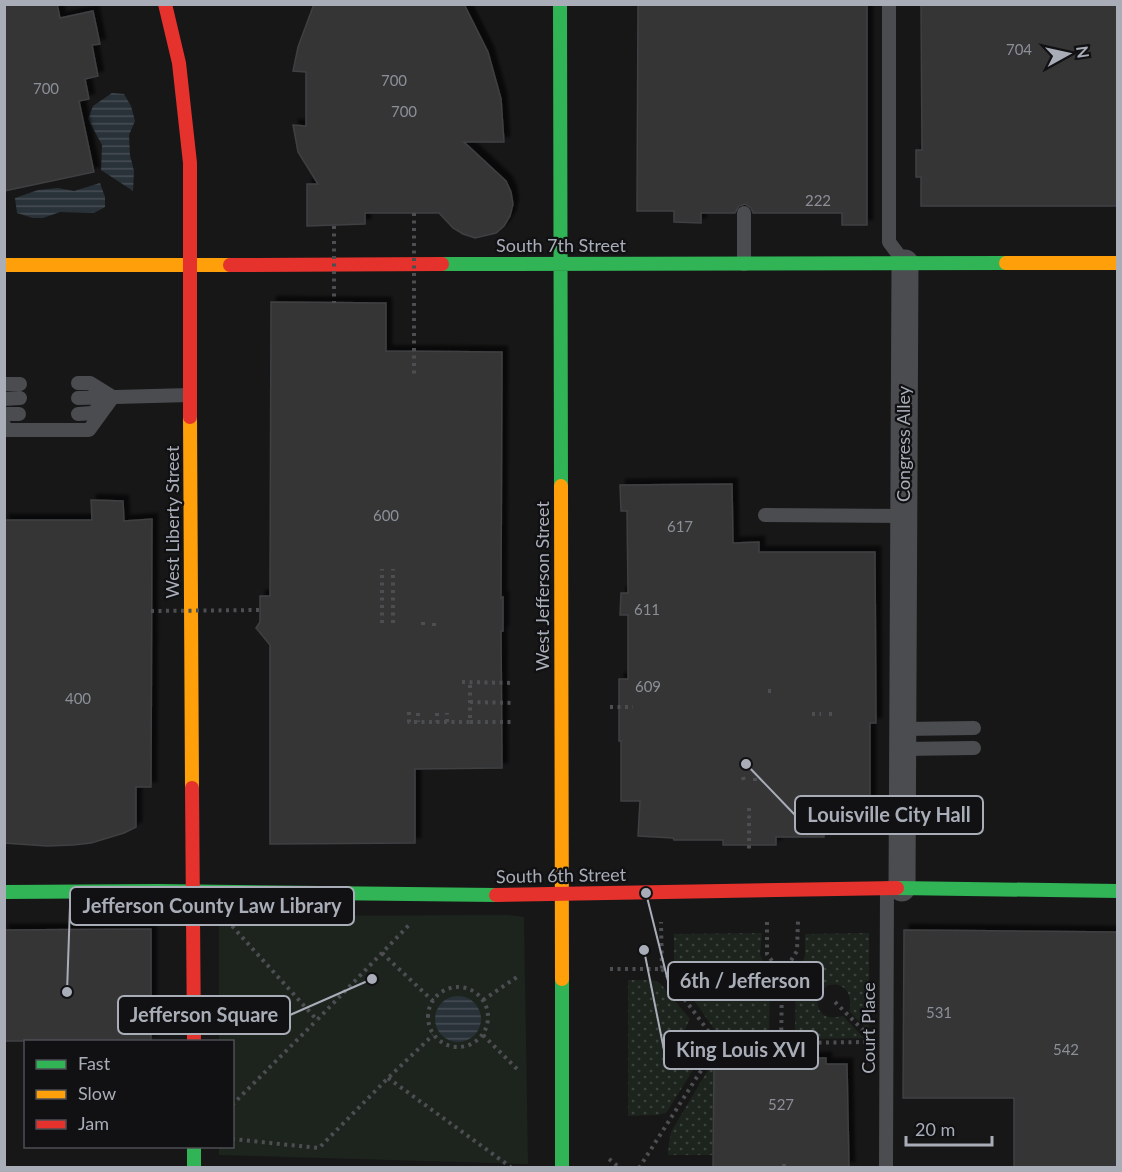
<svg xmlns="http://www.w3.org/2000/svg" width="1122" height="1172" font-family="Lato,sans-serif">
  <style>
    .grass { fill: url(#grass-dots) }
    .park { fill: #1d241e }
    .water { fill: url(#water-rules) }
    .building { fill: #353536; stroke: #3f4043; stroke-width: 1.5; filter: url(#shadow) }
    .lines { fill: none; stroke-linecap: round; stroke-linejoin: round }
    .path { stroke: #4d4e52; stroke-width: 4; stroke-dasharray: 3 4.5; stroke-linecap: butt }
    .lane { stroke: #4b4c50; stroke-width: 14 }
    .street { stroke: #4b4c50; stroke-width: 27 }
    .fast { stroke: #30b455; stroke-width: 14 }
    .slow { stroke: #ff9f0a; stroke-width: 14 }
    .jam { stroke: #e5322d; stroke-width: 14 }
    .path-bridge { stroke: #4d4e52; stroke-width: 4; stroke-dasharray: 3 4.5; stroke-linecap: butt }
    .labels { text-anchor: middle; stroke-width: 4.5; stroke-linejoin: round; paint-order: stroke }
    .number-label { font-size: 15px; fill: #8b8f98 }
    .street-label { font-size: 18px; fill: #a8adb8; stroke: #111113 }
    .leader { fill: none; stroke: #a8adb8; stroke-width: 2 }
    .callout-dot { fill: #a8adb8; stroke: #111113; stroke-width: 2 }
    .callout { fill: #111113; stroke: #a8adb8; stroke-width: 2 }
    .callout-label { font-size: 20px; text-anchor: middle; font-weight: bold; fill: #a8adb8 }
  </style>
  <defs>
    <pattern id="grass-dots" width="8" height="8" patternUnits="userSpaceOnUse" patternTransform="scale(1.5)"><rect width="8" height="8" fill="#1d241e"/><path d="M2 2h.1M6 6h.1" fill="none" stroke="#3b413d" stroke-width="1.8" stroke-linecap="round"/></pattern>
    <pattern id="water-rules" width="6" height="5" patternUnits="userSpaceOnUse" patternTransform="scale(1.5)"><rect width="6" height="5" fill="#2a3239"/><path d="M0 2.5h6" fill="none" stroke="#464d54"/></pattern>
    <filter id="shadow"><feDropShadow dx="5.5" dy="-5.5" stdDeviation="1.5" flood-color="#0009"/></filter>
  </defs>
  <rect width="100%" height="100%" fill="#171717"/>
  <!-- grass -->
  <path class="grass" d="M762,933l-2,21 10,26 -1,56 -3,2 -38,1 -9,-3 -42,-60 -3,-10v-32z
    M869,933v99l-20,-21c3,-9 1,-23 -11,-26 -3,-1 -7,0 -10,0l-12,11c3,19 7,24 27,20l21,22 -60,1 -5,-1 -4,-5 1,-56 9,-21v-22z
    M628,980h24l8,3 30,36c-11,21 -13,30 5,48l-29,46 -9,2 -29,1z
    M773,1049l3,9h-37v4l-25,1 -1,92h-45l1,-13 2,-10 44,-74c14,-13 40,-8 58,-9z"/>
  <!-- park -->
  <path class="park" d="M508,915l16,2 4,247 -309,-9v-8l13,-1v-104l-13,-1v-125z"/>
  <!-- water -->
  <path class="water" d="M112,93l12,1 7,12 4,15 -6,14 1,20 4,16 -1,20 -32,-21 1,-25 -14,-26 5,-13z
    M100,183l5,14v10l-11,6 -34,-1 -17,6h-10l-16,-5 -2,-15 23,-8 20,-2 16,3z
    M435 1019a23 23 0 1 1 46 0a23 23 0 1 1-46 0Z"/>
  <!-- building -->
  <path class="building" d="M4,4h53l3,14 33,-7 7,33 -8,1 6,31 -13,3 4,20 -10,2 15,71 -90,19z
    M314,4h150l24,48 13,47 3,43h-40l42,39 5,11 2,12 -3,12 -6,10 -8,7 -21,5 -12,-4 -10,-6 -14,-15h-74v11l-58,2v-42h11l-20,-32 -5,-27 13,1v-54l-13,-1 5,-24z
    M638,4h229v221h-25v-12h-89l-2,-5 -6,-4 -6,2 -4,7h-34v10l-27,-1v-11h-37z
    M921,4h197v202h-197v-29h-5v-27h6z
    M271,302l115,1v48l116,1 -1,246 2,-1v34h-2l1,137 -87,1v74l-145,1v-199l-14,-17 4,-6v-26h10z
    M732,484l1,59 26,-1v10h116l1,171h-6v78h-13l4,24h-7v6h-30v6h-48v8h-53v-5h-49l-1,-2 -35,-2 2,-35h-19v-60h-2v-62h9v-64h-8l1,-22h7l-1,-82h-6l-1,-26z
    M91,500l32,1 1,20 28,-2 -1,268h-15v40l-12,6 -33,10 -18,2 -26,1 -43,-3v-323h88z
    M151,929v112h-147v-111z
    M904,930l214,2v235h-104v-69h-111z
    M739,1058h87v6h21l2,103h-136l1,-104 25,-1z"/>
  <g class="lines">
    <!-- path -->
    <path class="path" d="M423,622v4
      M382,623v-54
      M393,623v-54
      M434,626v-4
      M462,682l52,1
      M768,691h5
      M470,702l44,1
      M610,707h23
      M409,712v10h61v-40
      M418,713v9
      M437,713v9
      M812,714h9
      M829,714h6
      M447,722v-9
      M470,722h44
      M743,777l1,4
      M755,781v-5
      M749,808v45
      M767,922v32l15,21 15,-24 1,-30
      M232,926l85,94 93,-96
      M382,953l51,48
      M610,969h52l-1,-47
      M662,969l56,75
      M428 1017a30 30 0 1 1 60 0a30 30 0 1 1-60 0Z
      M483,1000l37,-25
      M835,1002l31,31
      M483,1035l34,34
      M781,1053l1,-78
      M388,1078l124,90
      M232,1105l85,-85
      M232,1139l87,9 69,-70 45,-43
      M609,1159l11,9
      M784,1167v-7
      M639,1168l79,-124 150,-2"/>
    <!-- lane -->
    <path class="lane" d="M889,4v238l15,20
      M744,213v51
      M78,383h12l21,13
      M4,384h16
      M78,398l112,-3
      M4,399l16,-1
      M4,414h15
      M78,414l14,-1 12,-9
      M4,425l3,5h82l24,-33
      M765,515l139,1
      M903,729l71,-1
      M903,749l71,-1
      M886,1168l1,-280"/>
    <!-- street -->
    <path class="street" d="M902,888l3,-625"/>
    <!-- fast -->
    <path class="fast" d="M560,4l1,482
      M442,264l564,-1
      M897,888l221,3
      M4,892l154,-1 338,4
      M562,979v189
      M194,1146v22"/>
    <!-- slow -->
    <path class="slow" d="M1006,263h112
      M4,265h226
      M190,417l2,371
      M561,486l1,493"/>
    <!-- jam -->
    <path class="jam" d="M165,4l14,59 11,100v254
      M230,265l212,-1
      M192,788l2,254
      M496,895l401,-7"/>
    <!-- path-bridge -->
    <path class="path-bridge" d="M414,213v161
      M334,226v77
      M151,611l109,-1"/>
  </g>
  <g class="labels">
    <!-- number labels -->
    <g class="number-label">
      <text x="1019" y="55">704</text>
      <text x="394" y="86">700</text>
      <text x="46" y="94">700</text>
      <text x="404" y="117">700</text>
      <text x="818" y="206">222</text>
      <text x="386" y="521">600</text>
      <text x="680" y="532">617</text>
      <text x="647" y="615">611</text>
      <text x="648" y="692">609</text>
      <text x="78" y="704">400</text>
      <text x="939" y="1018">531</text>
      <text x="1066" y="1055">542</text>
      <text x="781" y="1110">527</text>
    </g>
    <!-- street labels -->
    <g class="street-label">
      <text x="561" y="252">South 7th Street</text>
      <text transform="translate(904 444) rotate(-90)" y="6">Congress Alley</text>
      <text transform="translate(173 522) rotate(-90)" y="6">West Liberty Street</text>
      <text transform="translate(543 586) rotate(-90)" y="6">West Jefferson Street</text>
      <text transform="translate(561 876) rotate(-1)" y="6">South 6th Street</text>
      <text transform="translate(869 1028) rotate(-90)" y="6">Court Place</text>
    </g>
  </g>
  <!-- callouts -->
  <path class="leader" d="M746 764L795 815M67 992L70 906M646 893L668 981M372 979L290 1015M644 950L664 1050"/>
  <g class="callout-dot">
    <circle cx="746" cy="764" r="6"/>
    <circle cx="67" cy="992" r="6"/>
    <circle cx="646" cy="893" r="6"/>
    <circle cx="372" cy="979" r="6"/>
    <circle cx="644" cy="950" r="6"/>
  </g>
  <g class="callout">
    <rect x="795" y="796" width="188" height="38" rx="6"/>
    <rect x="70" y="887" width="284" height="38" rx="6"/>
    <rect x="668" y="962" width="155" height="38" rx="6"/>
    <rect x="118" y="996" width="172" height="38" rx="6"/>
    <rect x="664" y="1031" width="154" height="38" rx="6"/>
  </g>
  <g class="callout-label">
    <text x="889" y="822">Louisville City Hall</text>
    <text x="212" y="913">Jefferson County Law Library</text>
    <text x="745" y="988">6th / Jefferson</text>
    <text x="204" y="1022">Jefferson Square</text>
    <text x="741" y="1057">King Louis XVI</text>
  </g>
  <!-- border -->
  <rect width="1122" height="1172" fill="none" stroke="#a8adb8" stroke-width="12"/>
  <!-- legend -->
  <rect x="24" y="1040" width="210" height="108" fill="#111113" stroke="#4d4f55" stroke-width="1.5"/>
  <rect x="36" y="1060" width="30" height="9" fill="#30b455" stroke="#4d4f55" stroke-width="1.5"/>
  <text x="78" y="1070" font-size="18" fill="#a8adb8">Fast</text>
  <rect x="36" y="1090" width="30" height="9" fill="#ff9f0a" stroke="#4d4f55" stroke-width="1.5"/>
  <text x="78" y="1100" font-size="18" fill="#a8adb8">Slow</text>
  <rect x="36" y="1120" width="30" height="9" fill="#e5322d" stroke="#4d4f55" stroke-width="1.5"/>
  <text x="78" y="1130" font-size="18" fill="#a8adb8">Jam</text>
  <!-- north arrow -->
  <g transform="translate(1068 54) rotate(82)" stroke="#111113" stroke-width="4.5" paint-order="stroke">
  <path d="M0-4.5L10 22L0 15L-10 22Z" fill="#a8adb8"/>
  <text y="-9" font-size="16" font-weight="bold" text-anchor="middle" fill="#a8adb8">N</text>
  </g>
  <!-- scale -->
  <path d="M906 1136v9h86v-9" fill="none" stroke="#a8adb8" stroke-width="3"/>
  <text x="915" y="1136" font-size="18" fill="#a8adb8" stroke="#111113" stroke-width="4.5" paint-order="stroke">20 m</text>
</svg>
